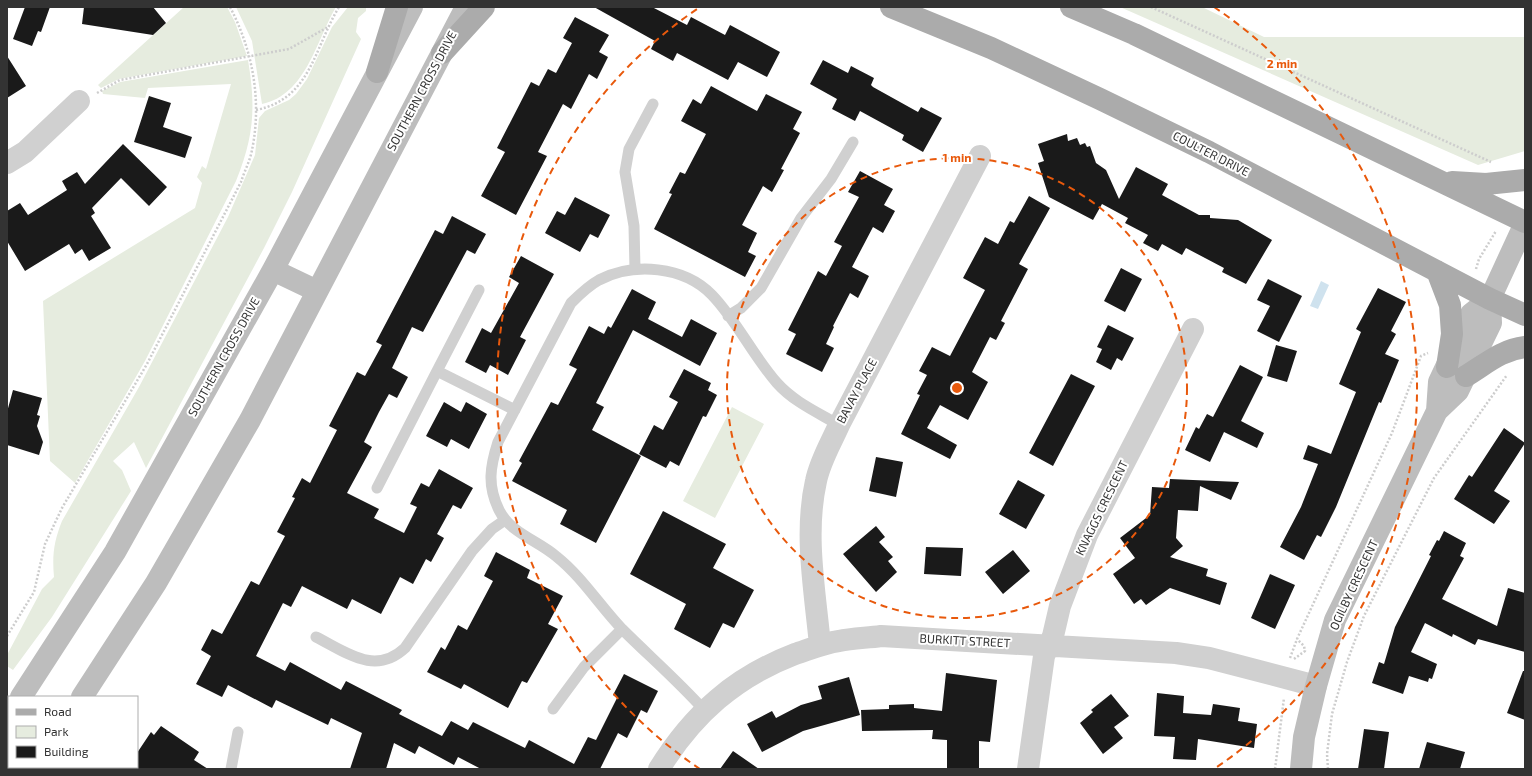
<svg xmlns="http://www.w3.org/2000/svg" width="1532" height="776" font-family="'Exo 2',sans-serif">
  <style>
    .green { fill: #e6ecdf }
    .water { fill: #cfe2ee }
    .building { fill: #1a1a1a }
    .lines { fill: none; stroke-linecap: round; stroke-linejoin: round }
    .path { stroke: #cdcdcd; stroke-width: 2.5; stroke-dasharray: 2 2; stroke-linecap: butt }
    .lane { stroke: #d0d0d0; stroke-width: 11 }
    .street { stroke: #d0d0d0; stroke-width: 22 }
    .secondary { stroke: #bdbdbd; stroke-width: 22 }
    .primary { stroke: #ababab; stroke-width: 22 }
    .ring { fill: none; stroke: #e8590c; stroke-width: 2; stroke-dasharray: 7 5 }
    .labels { text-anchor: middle; stroke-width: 4; stroke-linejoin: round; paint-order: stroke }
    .street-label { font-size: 12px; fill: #333; stroke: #fff }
    .centre { fill: #e8590c; stroke: #fff; stroke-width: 2 }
    .ring-label { font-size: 12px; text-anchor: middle; font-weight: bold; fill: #e8590c; stroke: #fff; stroke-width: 4; stroke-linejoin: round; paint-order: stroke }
  </style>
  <rect width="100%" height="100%" fill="#fff"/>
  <!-- green -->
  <path class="green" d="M184,7h43l8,15 12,34 -128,23 -18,9 -3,-3z
    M236,7h100c-20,34 -30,88 -74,97l-10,-63z
    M348,7h18v4l-8,7 -2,14 5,7 -69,153 -28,56 -118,220 -12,-26 -21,19 9,9 9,21 -79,126 -39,53 -6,-4v-11l35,-66 12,-12c-2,-22 0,-36 8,-56l77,-134 89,-170 27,-62 4,-37 6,-7 24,-11 7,-6 11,-15 25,-52z
    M1120,7h82l62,30h261v114l-47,14z
    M248,60c8,48 6,76 -12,121l-91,180 -70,122 -25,-22 -7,-160 152,-93 7,-25 -5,-6 5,-11 4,3 25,-85 -83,4 -3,10 -42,-4 -1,-3 18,-9z
    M732,407l32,17 -49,94 -32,-17z"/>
  <!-- water -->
  <path class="water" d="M1321,281l8,4 -11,24 -8,-3z"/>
  <!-- building -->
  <path class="building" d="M25,7h25l-9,25 -3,-1 -6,15 -19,-7z
    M84,7h69l13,16 -13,12 -71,-11z
    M594,7h58l35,18 4,-8 34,18 5,-10 50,27 -13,25 -29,-15 -10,18 -51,-27 -4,8 -22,-12 4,-8z
    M575,17l34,18 -10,17 9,5 -11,22 -8,-5 -18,35 -8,-5 -25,48 9,4 -31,59 -35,-19 24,-44 -8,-4 34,-66 8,4 9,-17 8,4 16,-30 -9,-5z
    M7,56l19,30 -19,12z
    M823,60l25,13 3,-7 23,12 -3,7 2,2 45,25 3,-5 21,11 -19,34 -21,-12 2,-5 -44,-24 -5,10 -23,-12 5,-10 -27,-15z
    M711,86l46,25 9,-17 36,18 -9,17 7,4 -19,36 3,1 -12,22 -9,-6 -21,39 15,8 -9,19 8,4 -11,21 -91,-48 18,-35 -3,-1 11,-21 5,2 21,-40 -25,-13 12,-22 8,5z
    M149,96l22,7 -8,24 29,10 -7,21 -51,-16z
    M1067,134l1,7 9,-3 3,7 5,-2 2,4 3,-1 6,17 10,7 13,29 17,-32 32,17 -6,11 37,20h11v3l28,2 34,20 -26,44 -24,-12 2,-4 -38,-20 -4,7 -20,-11 -4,7 -15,-8 5,-8 -23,-12 3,-5 -26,-14 -9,16 -44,-23 -11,-34 6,-2 -6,-17z
    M123,144l44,43 -18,19 -28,-28 -29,30 3,5 -4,3 20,32 -22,13 -7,-12 -7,5 -6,-10 -44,27 -18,-30v-30l13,-8 8,12 39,-25 -5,-9 15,-9 8,12z
    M860,171l33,18 -9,16 11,6 -12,22 -10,-6 -21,40 17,9 -11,22 -8,-5 -17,33 1,1 -8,17 8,4 -12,24 -36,-18 10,-20 -8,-4 30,-59 8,5 16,-30 -8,-4 25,-45 -11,-5z
    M1029,196l21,12 -31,56 9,5 -27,52 4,2 -9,17 -6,-3 -18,35 16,10 -20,38 -28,-15 -13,23 30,17 -7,14 -49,-25 19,-39 -3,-1 10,-19 -8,-4 13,-24 18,9 35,-66 -22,-12 22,-41 13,7 12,-23 4,2z
    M575,197l35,18 -12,23 -8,-4 -10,18 -35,-19 12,-22 8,4z
    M452,216l34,18 -11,20 -8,-4 -44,82 -11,-5 -20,41 16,9 -11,21 -8,-4 -10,18 -15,30 8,5 -25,46 32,16 -5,9 30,15 13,-26 -7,-3 11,-21 8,4 10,-18 34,19 -12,21 -8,-4 -16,29 7,4 -13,24 -5,-3 -13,25 -13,-7 -19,37 -29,-15 -5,10 -45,-23 -11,21 -8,-4 -27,53 29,15 5,-9 51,28 5,-9 56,29 -3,4 43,22 9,-15 17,9 5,-8 52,26 4,-8 45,24 14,-27 8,3 21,-42 -4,-3 11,-21 34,17 -11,22 -6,-3 -14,28 -9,-5 -18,36h-119l-23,-12 -4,8 -35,-19 -4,8 -21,-11 -8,26h-36l12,-36 -31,-15 -3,7 -52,-25 -4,8 -44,-23 -6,12 -26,-13 15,-28 -10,-6 11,-21 10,5 29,-53 8,4 26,-49 -8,-4 18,-34 -3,-1 10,-19 8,5 27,-53 -8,-4 28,-54 8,4 17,-31 -6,-3 59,-112 8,4z
    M521,256l33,18 -34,63 6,3 -18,35 -18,-10 -4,8 -21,-11 17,-34 9,5 28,-50 -10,-6z
    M1121,268l21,11 -17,33 -21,-11z
    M1268,279l34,17 -23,46 -22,-11 13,-25 -13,-6z
    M1378,288l28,14 -15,29 5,3 -11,20 14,6 -18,43 -2,-1 -43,105 -15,30 -4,-2 -13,25 -24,-13 21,-40 17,-43 -15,-5 5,-14 23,9 25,-62 -17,-8 22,-52 -5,-3z
    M632,289l24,13 -8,17 34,18 9,-18 26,14 -17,33 -67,-36 -37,73 8,4 -12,23 49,26 -45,87 -36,-19 7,-14 -55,-29 10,-18 -3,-2 32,-59 7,3 19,-36 -8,-4 20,-39 15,8 4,-8 3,2z
    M1108,325l26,13 -12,23 -5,-3 -6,12 -15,-8 6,-13 -5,-2z
    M1276,345l21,6 -10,31 -20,-6z
    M1240,365l23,12 -22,44 23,12 -7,15 -33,-16 -14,30 -25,-12 11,-23 3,2 8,-15 6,3z
    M684,369l27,14 -3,7 9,5 -11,22 -3,-1 -24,50 -9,-5 -4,7 -27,-14 15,-29 9,5 15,-28 -9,-5z
    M1071,374l24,12 -42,80 -24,-13z
    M13,390l29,8 -5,17 3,1 -3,10 6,16 -4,13 -32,-10v-33z
    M444,402l17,10 5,-10 21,12 -18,35 -18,-10 -4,8 -21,-11z
    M1504,428l21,15 -31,48 16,10 -16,23 -40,-25 15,-24 3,2z
    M876,457l27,5 -7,35 -27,-6z
    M1170,479l69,3 -8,18 -31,-14 -2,25 -20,-1 -2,28 7,8 -13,11 38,12 -2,7 21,7 -7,22 -50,-17 -24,17 -5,-6 -7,5 -21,-30 22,-16 -15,-20 30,-23 2,-28 17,1z
    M1018,480l27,15 -19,34 -27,-15z
    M663,511l63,33 -13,24 41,22 -20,38 -11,-5 -13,25 -36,-19 12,-25 -56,-30z
    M876,526l9,11 -6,5 14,15 -5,4 9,11 -21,20 -33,-38z
    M1444,531l22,12 -6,13 4,2 -22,41 55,27 11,-38 17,5v59l-47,-13 -3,6 -22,-11 -1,3 -27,-14 -14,29 26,12 -5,15 -3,-1 -1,4 -19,-6 -6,18 -31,-11 7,-21 5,2 11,-37 36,-71 -2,-1 8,-15 2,1z
    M926,547l37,1 -2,28 -37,-2z
    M1013,550l17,21 -27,23 -18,-22z
    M496,552l34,18 -3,8 36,18 -15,28 10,5 -31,54 -5,-2 -14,27 -44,-24 -3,5 -34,-17 14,-25 4,3 13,-25 9,5 26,-49 -9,-5z
    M1270,574l25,11 -20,44 -24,-11z
    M1523,671h2v49l-18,-7z
    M946,673l51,7 -7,62 -11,-1v28h-32v-29l-15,-1 1,-9 -71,1 -1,-21 28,-1v-4l25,-1v4l28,3z
    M849,677l11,38 -57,16 -41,21 -15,-28 25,-13 4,7 25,-13 21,-6 -4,-13z
    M1157,693l27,3 -1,17 28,2 2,-11 27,4 -2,13 19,3 -3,24 -56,-9 -2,21 -23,-1 2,-22 -21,-1z
    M1111,694l18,22 -15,11 9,11 -20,16 -23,-31 13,-11 -2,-2z
    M161,726l38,26 -5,8 14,9h-71v-16l14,-21 3,3z
    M1364,729l25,3 -5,37h-26z
    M1427,742l38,10 -5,17h-41z
    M733,751l26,18h-39z"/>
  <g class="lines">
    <!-- path -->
    <path class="path" d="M1151,7l340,155
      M97,93l23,-13 169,-31 39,-22
      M256,110c55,-11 58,-62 83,-103
      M1476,269l3,-10 17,-28
      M7,636l27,-44 11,-48 17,-36 85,-144 94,-182c3,-10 9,-21 11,-32 10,-49 1,-99 -22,-143
      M1290,658l7,-19 95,-206 29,-77 7,-3
      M1294,659l11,-8 -1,-5 -7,-7
      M1275,769l9,-71
      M1328,769l-1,-15 5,-40 15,-52 17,-46 70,-138 73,-103"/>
    <!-- lane -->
    <path class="lane" d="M635,269l-1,-43 -9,-54 4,-23 24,-45
      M728,316l13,-8 20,-20 40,-70 30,-39 22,-37
      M437,371l42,-81
      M377,488l60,-117 78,39
      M316,637c30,15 59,39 89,11l67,-97 20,-22 13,-9
      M553,709l31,-42 38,-38
      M704,710c-26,-29 -55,-54 -82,-81 -22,-23 -40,-52 -65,-72 -19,-17 -46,-23 -58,-47 -12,-25 -9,-43 -1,-68l73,-139c9,-9 17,-17 28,-23 35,-18 85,-14 113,15 25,26 41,61 65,88 17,19 40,29 62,42
      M231,769l7,-37"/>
    <!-- street -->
    <path class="street" d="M7,163l18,-11 54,-51
      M820,645c-5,-54 -16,-111 -4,-164 4,-20 15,-38 23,-56l141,-269
      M659,769c34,-55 76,-92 136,-115 15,-5 29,-11 44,-13 13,-3 28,-3 42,-5l295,17 33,5 107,28
      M1028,769l16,-113 9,-20 7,-30 27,-71 106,-206"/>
    <!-- secondary -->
    <path class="secondary" d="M273,270l44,21
      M1437,411l2,-29 32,-68 19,-15 35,-76
      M21,697l94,-145 158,-282 139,-263
      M82,697l74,-114 94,-163 216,-413
      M7,718l2,-3
      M32,769l1,-2
      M1301,769l3,-32 12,-51 19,-66 102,-209 21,-20 33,-68 -1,-24"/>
    <!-- primary -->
    <path class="primary" d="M891,7l100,41 109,51 109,53 281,147 35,16
      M1071,7l63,27 391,188
      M442,53l42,-46
      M377,72l20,-65
      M1452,182l34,2 39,-4
      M1437,271l13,34 2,29 -5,33
      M1466,376c20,-12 35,-26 59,-29"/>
  </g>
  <!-- distance rings -->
  <g class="ring">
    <circle cx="957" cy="388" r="230"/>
    <path d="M700 769A459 459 0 0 1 700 7M1214 7A459 459 0 0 1 1214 769"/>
  </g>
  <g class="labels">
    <!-- street labels -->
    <g class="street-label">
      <text transform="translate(422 91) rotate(-62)" y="4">SOUTHERN CROSS DRIVE</text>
      <text transform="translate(1211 154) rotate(27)" y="4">COULTER DRIVE</text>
      <text transform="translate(224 357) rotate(-61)" y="4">SOUTHERN CROSS DRIVE</text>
      <text transform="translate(857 391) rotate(-62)" y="4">BAVAY PLACE</text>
      <text transform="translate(1102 508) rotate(-64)" y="4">KNAGGS CRESCENT</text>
      <text transform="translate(1354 585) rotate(-65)" y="4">OGILBY CRESCENT</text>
      <text transform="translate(965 641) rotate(3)" y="4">BURKITT STREET</text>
    </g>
  </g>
  <circle cx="957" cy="388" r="6" class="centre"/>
  <g class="ring-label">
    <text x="1282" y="68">2 min</text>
    <text x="957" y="162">1 min</text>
  </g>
  <!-- border -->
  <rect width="1532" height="776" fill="none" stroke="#333333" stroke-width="16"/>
  <!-- legend -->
  <rect x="8" y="696" width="130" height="72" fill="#ffffff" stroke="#adadad"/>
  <rect x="16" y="709" width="20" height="6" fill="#ababab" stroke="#adadad"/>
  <text x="44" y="716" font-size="12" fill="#333333">Road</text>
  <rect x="16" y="726" width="20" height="12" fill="#e6ecdf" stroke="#adadad"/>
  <text x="44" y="736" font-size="12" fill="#333333">Park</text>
  <rect x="16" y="746" width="20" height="12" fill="#1a1a1a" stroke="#adadad"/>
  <text x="44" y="756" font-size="12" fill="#333333">Building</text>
</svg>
